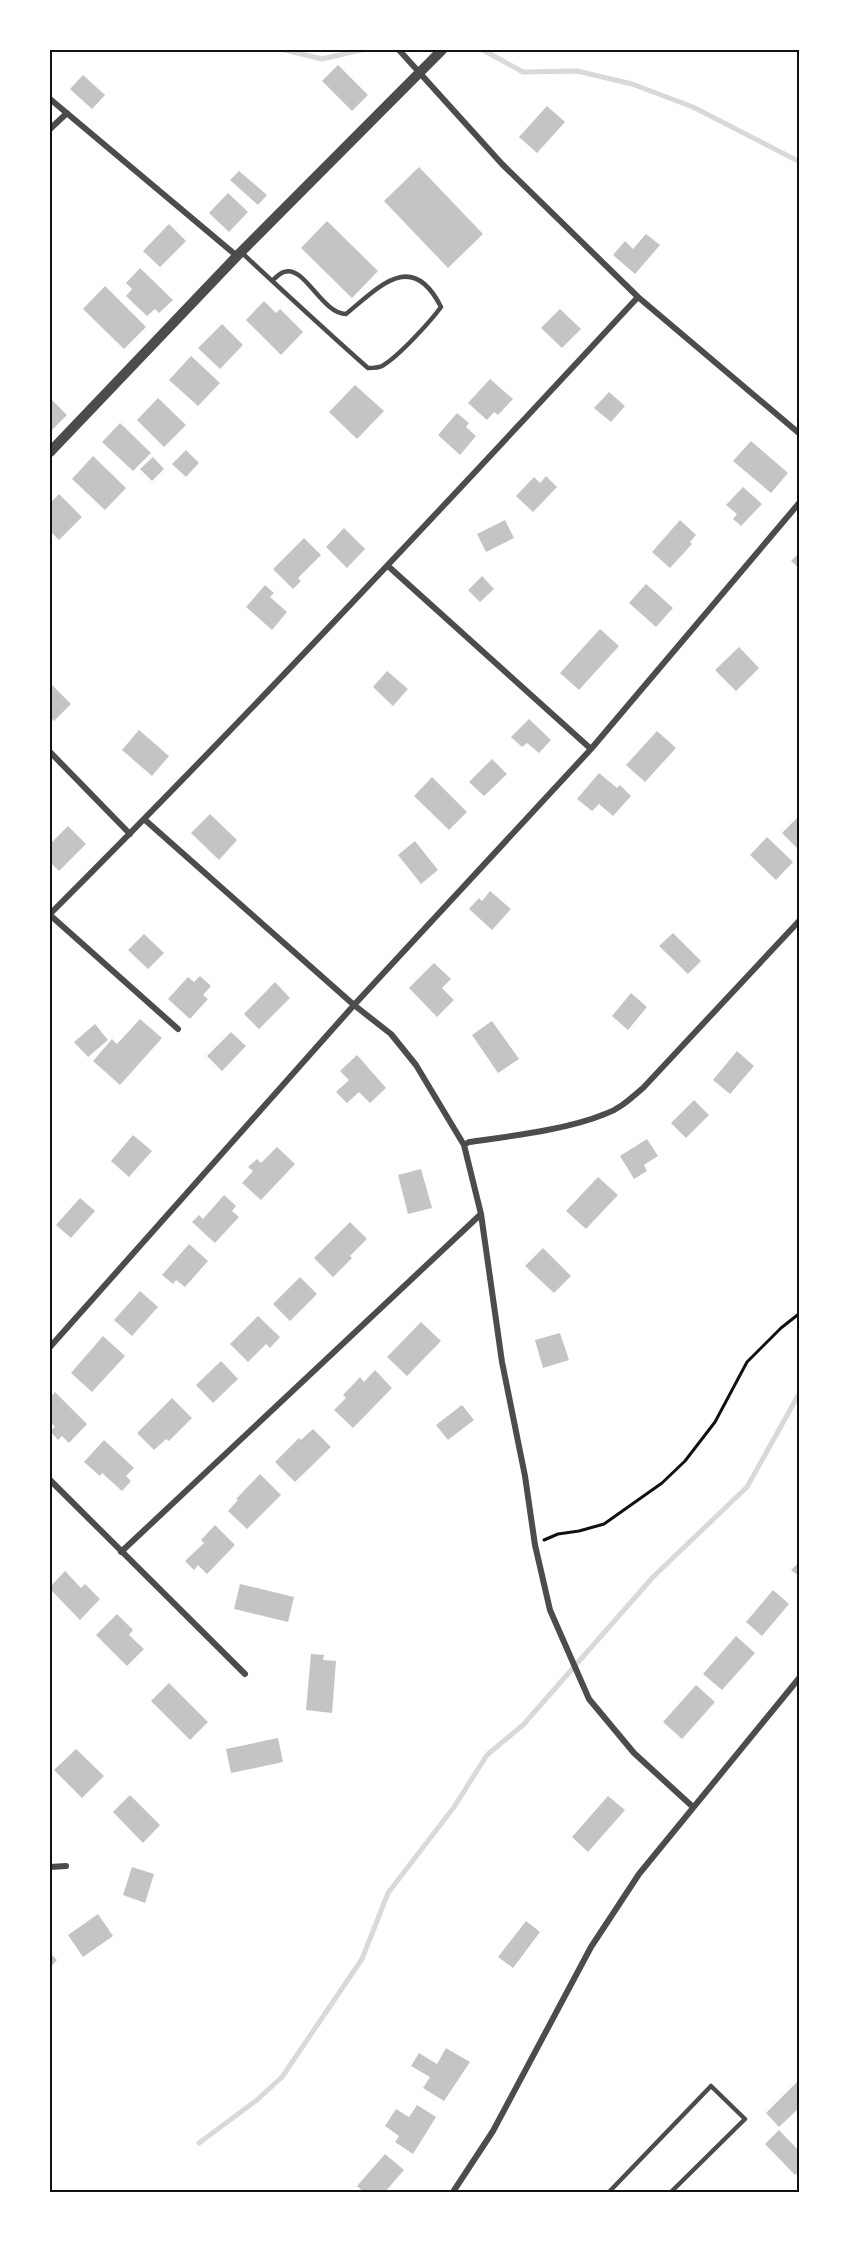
<svg xmlns="http://www.w3.org/2000/svg" width="849" height="2242" font-family="Commissioner,sans-serif">
  <style>
    .lines { fill: none; stroke-linecap: round; stroke-linejoin: round }
    .stream { stroke: #d9d9d9; stroke-width: 5 }
    .building { fill: #c4c4c4 }
    .path { stroke: #111; stroke-width: 3 }
    .service { stroke: #4c4c4c; stroke-width: 4.5 }
    .minor { stroke: #4c4c4c; stroke-width: 6 }
    .tertiary { stroke: #4c4c4c; stroke-width: 10 }
    .neatline { fill: none; stroke: #111; stroke-width: 2 }
  </style>
  <rect width="100%" height="100%" fill="#fff"/>
  <g class="lines">
    <!-- stream -->
    <path class="stream" d="M285,50l37,9 39,-9
      M483,50l40,22 54,-1 55,13 61,23 107,55
      M199,2143l58,-43 25,-23 80,-118 26,-66 66,-86 33,-52 36,-30 130,-148 94,-90 53,-95"/>
  </g>
  <!-- building -->
  <path class="building" d="M338,65l30,30 -16,16 -30,-30z
    M83,75l22,20 -13,14 -22,-20z
    M547,106l18,16 -28,31 -18,-16z
    M419,167l64,67 -35,34 -64,-67z
    M239,171l28,24 -9,10 -28,-25z
    M228,193l20,19 -19,20 -20,-19z
    M327,221l51,50 -26,27 -51,-50z
    M169,224l17,17 -26,26 -17,-16z
    M646,234l14,11 -25,29 -22,-19 12,-14 8,8z
    M140,268l33,32 -14,13 -4,-4 -8,7 -21,-20 6,-7 -6,-6z
    M105,286l41,41 -22,22 -41,-40z
    M264,301l12,12 4,-4 23,23 -22,23 -35,-35z
    M560,309l21,20 -19,19 -21,-20z
    M222,324l21,21 -23,24 -22,-21z
    M191,356l29,27 -22,23 -29,-26z
    M490,379l23,20 -15,16 -4,-3 -7,8 -19,-17z
    M355,385l29,26 -27,28 -28,-27z
    M609,392l16,14 -14,16 -17,-14z
    M50,398l17,17 -17,17z
    M158,398l28,27 -22,22 -27,-27z
    M457,413l12,10 -3,4 10,9 -16,19 -22,-20z
    M120,423l31,30 -18,18 -31,-29z
    M751,441l37,32 -17,20 -38,-32z
    M186,450l13,13 -13,14 -14,-13z
    M93,456l33,32 -21,22 -33,-31z
    M153,457l11,12 -12,12 -12,-12z
    M546,476l11,11 -24,25 -17,-16 18,-19 6,6z
    M743,487l19,17 -21,22 -8,-7 4,-5 -11,-9z
    M59,494l23,23 -23,23 -9,-9v-28z
    M505,520l9,18 -28,14 -9,-18z
    M680,520l16,15 -6,7 2,2 -22,24 -18,-16z
    M344,528l21,21 -18,19 -21,-21z
    M304,538l17,17 -23,23 3,3 -8,8 -20,-20z
    M800,552v17l-9,-8z
    M482,576l12,13 -14,13 -12,-12z
    M646,584l27,24 -17,19 -27,-24z
    M265,585l9,8 -4,4 17,15 -15,18 -26,-23z
    M600,629l19,17 -40,44 -19,-17z
    M739,647l20,21 -23,23 -21,-21z
    M387,671l21,18 -15,17 -20,-19z
    M50,683l21,21 -17,17 -4,-4z
    M529,719l22,21 -12,13 -12,-10 -5,4 -11,-10z
    M139,730l30,26 -17,20 -30,-26z
    M657,731l19,17 -31,34 -19,-17z
    M492,759l15,15 -23,22 -15,-14z
    M599,773l18,15 3,-3 11,11 -18,20 -14,-12 -7,7 -15,-12z
    M432,777l35,35 -18,18 -35,-34z
    M210,814l27,26 -18,20 -28,-27z
    M800,815v32l-2,2 -16,-16z
    M68,826l18,18 -27,27 -9,-9v-18z
    M767,837l26,25 -17,18 -26,-25z
    M415,841l23,29 -17,14 -23,-29z
    M490,891l21,18 -19,21 -23,-21 10,-11 3,3z
    M673,933l28,28 -13,13 -29,-28z
    M144,934l20,19 -16,16 -20,-19z
    M434,963l17,16 -9,9 12,12 -17,17 -28,-29z
    M200,976l11,10 -8,9 5,4 -18,20 -22,-20 20,-22 6,5z
    M275,982l15,16 -31,31 -15,-15z
    M631,993l16,14 -19,23 -16,-14z
    M140,1019l22,19 -42,47 -27,-24 19,-22 5,5z
    M492,1021l27,38 -21,14 -26,-38z
    M95,1024l13,16 -20,17 -14,-15z
    M231,1032l15,14 -24,25 -15,-15z
    M737,1051l17,15 -24,28 -17,-14z
    M357,1055l29,33 -16,15 -11,-11 -12,11 -11,-11 13,-12 -9,-9z
    M694,1100l15,15 -23,23 -15,-15z
    M133,1135l19,16 -23,26 -18,-16z
    M647,1139l11,17 -14,9 3,6 -13,8 -14,-23z
    M277,1147l18,17 -34,36 -19,-17 11,-12 -5,-4 9,-8 4,4z
    M421,1169l11,39 -24,6 -10,-39z
    M598,1177l20,18 -32,34 -20,-18z
    M224,1195l12,11 -4,5 7,6 -24,26 -23,-21 7,-7 4,4z
    M80,1198l15,13 -24,27 -15,-13z
    M350,1222l17,17 -17,17 2,2 -19,19 -19,-19z
    M189,1244l19,17 -23,26 -9,-7 -3,4 -11,-9z
    M543,1248l28,28 -17,17 -29,-27z
    M300,1277l17,17 -27,27 -17,-17z
    M140,1291l18,16 -26,29 -18,-16z
    M258,1316l22,21 -10,11 -4,-4 -18,18 -18,-18z
    M421,1322l20,19 -34,35 -20,-19z
    M560,1333l9,27 -26,8 -8,-28z
    M103,1336l22,20 -33,36 -21,-19z
    M221,1361l17,18 -25,24 -17,-18z
    M375,1370l17,18 -39,40 -19,-18 12,-12 -3,-3 17,-18 4,5z
    M55,1392l32,32 -18,19 -7,-7 -4,4 -8,-9 5,-4 -5,-6v-23z
    M172,1398l20,20 -23,23 -3,-2 -12,11 -17,-17z
    M462,1405l12,15 -26,20 -12,-15z
    M313,1429l18,18 -36,35 -20,-20 24,-24 2,2z
    M104,1440l30,28 -8,8 5,5 -9,10 -20,-18 -2,3 -16,-14z
    M260,1474l21,21 -34,34 -19,-18 10,-11 -2,-1z
    M215,1525l20,20 -28,29 -9,-9 -4,5 -9,-9 19,-18 -3,-3z
    M800,1561v16l-9,-7z
    M65,1571l16,17 4,-4 15,15 -20,21 -30,-31v-2z
    M240,1584l54,13 -6,25 -54,-13z
    M773,1590l16,14 -27,32 -16,-14z
    M117,1614l16,16 -4,5 15,14 -17,17 -31,-31z
    M736,1636l19,17 -33,37 -19,-16z
    M311,1654l13,1 -1,5 13,1 -4,52 -26,-3z
    M169,1683l39,39 -18,18 -39,-39z
    M696,1685l19,17 -33,37 -19,-17z
    M278,1738l5,24 -52,11 -5,-24z
    M76,1749l28,27 -22,22 -28,-28z
    M130,1795l30,30 -17,18 -30,-31z
    M608,1796l17,14 -37,42 -16,-15z
    M132,1867l22,7 -9,29 -22,-8z
    M98,1914l15,22 -30,21 -15,-22z
    M526,1921l14,11 -27,36 -15,-11z
    M50,1953l7,7 -7,8z
    M446,2048l24,14 -26,39 -21,-13 7,-11 -19,-11 8,-13 18,11z
    M797,2082l3,3v22l-21,20 -13,-14z
    M417,2105l19,12 -23,37 -18,-12 4,-6 -14,-10 11,-17 13,8z
    M779,2130l21,22v19l-5,4 -30,-31z
    M385,2154l19,16 -19,22h-21l-7,-6z"/>
  <g class="lines">
    <!-- path -->
    <path class="path" d="M544,1540l14,-6 21,-3 25,-7 58,-41 23,-22 30,-39 32,-60 34,-34 19,-15"/>
    <!-- service -->
    <path class="service" d="M241,252c42,39 84,78 127,116 5,0 10,0 14,-2 16,-9 48,-44 59,-59 -29,-58 -62,-20 -95,7 -24,0 -42,-50 -62,-42 -4,1 -9,6 -12,9
      M609,2192l102,-106 34,33 -74,73"/>
    <!-- minor -->
    <path class="minor" d="M399,50l103,114 136,133 162,137
      M50,99l187,157
      M50,129l17,-16
      M388,566l203,183
      M50,752l80,82
      M144,819l210,186 37,29 25,31 48,80 17,69 21,148 23,114 10,69 15,65 39,89 45,54 59,54
      M50,914c201,-201 395,-409 588,-617
      M50,915l128,114
      M464,1145l5,-3c42,-6 97,-12 136,-28 15,-5 26,-16 38,-26l157,-168
      M50,1347l304,-342 237,-256 209,-247
      M50,1480l195,194
      M121,1552l360,-338
      M50,1867l16,-1
      M453,2192l40,-61 98,-184 48,-73 161,-197"/>
    <!-- tertiary -->
    <path class="tertiary" d="M50,452l187,-196 205,-206"/>
  </g>
  <!-- border -->
  <rect width="849" height="2242" fill="none" stroke="#ffffff" stroke-width="102"/>
  <rect x="51" y="51" width="747" height="2140" class="neatline"/>
</svg>
